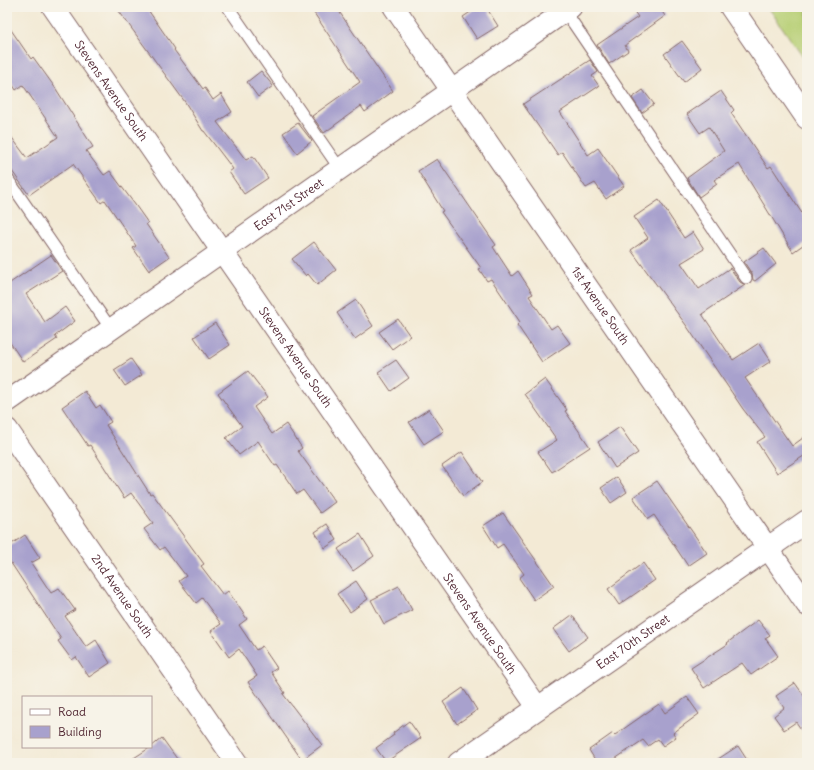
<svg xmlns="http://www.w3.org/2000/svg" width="814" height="770" font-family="Delius,sans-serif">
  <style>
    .green { fill: #b7cf74; stroke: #807750 }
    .building { fill: #a8a1cd }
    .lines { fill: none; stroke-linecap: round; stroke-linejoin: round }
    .lane-casing { stroke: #856666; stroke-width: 13 }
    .street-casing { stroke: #856666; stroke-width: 23 }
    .secondary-casing { stroke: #856666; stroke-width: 24 }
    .lane { stroke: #fff; stroke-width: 11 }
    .street { stroke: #fff; stroke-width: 21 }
    .secondary { stroke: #fff; stroke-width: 22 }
    .labels { text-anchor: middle; stroke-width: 3; stroke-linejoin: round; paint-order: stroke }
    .street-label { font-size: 12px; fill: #4a1f2b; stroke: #f7f3e8 }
  </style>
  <rect width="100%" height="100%" fill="#f7f3e8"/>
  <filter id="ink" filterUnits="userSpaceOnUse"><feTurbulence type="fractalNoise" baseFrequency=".025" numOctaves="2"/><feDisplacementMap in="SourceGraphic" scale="8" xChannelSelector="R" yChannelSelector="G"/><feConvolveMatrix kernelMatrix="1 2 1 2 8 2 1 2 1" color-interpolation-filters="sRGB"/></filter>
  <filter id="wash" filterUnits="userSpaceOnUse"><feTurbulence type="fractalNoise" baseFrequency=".012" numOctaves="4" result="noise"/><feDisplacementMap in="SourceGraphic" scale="16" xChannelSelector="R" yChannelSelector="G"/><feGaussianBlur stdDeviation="0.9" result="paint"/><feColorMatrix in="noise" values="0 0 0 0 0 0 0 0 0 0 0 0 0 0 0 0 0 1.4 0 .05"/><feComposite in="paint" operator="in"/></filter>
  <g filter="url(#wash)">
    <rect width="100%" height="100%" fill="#f3ead5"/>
    <!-- green -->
    <path class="green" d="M768,7h39v56z"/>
    <g id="blocks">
      <!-- building -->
      <path class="building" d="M116,7h30l29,42 -1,1 29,39 2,-1 8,12 8,-6 11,18 -15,10 29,38 7,-4 15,22 -24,16 -15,-22 4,-3 -29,-38h-1l-18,-29z
        M310,7h26l57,84 -28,21 -4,-6 -37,27 -12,-17 48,-34z
        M478,7h8l12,19 -21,13 -14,-22z
        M631,7h28l6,9 -40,29 3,6 -19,13 -12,-19 41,-28z
        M7,24l24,35 2,-2 23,32 37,58 -7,4 18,24 6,-4 26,35 12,17 -2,1 23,33 -20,14 -16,-23 3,-2 -31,-46 -4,3 -28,-39 -44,31 -22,-31v-33l20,27 31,-21 -35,-52 -7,5 -9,-14z
        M682,41l20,27 -18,14 -20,-28z
        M590,60l8,12 -6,4 7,10 -39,26 28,43 10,-7 26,38 -18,13 -11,-16 -9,5 -24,-36 -4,3 -35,-51z
        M261,71l12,15 -15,11 -11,-15z
        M643,90l11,14 -12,9 -10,-15z
        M721,91l13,19 -3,3 37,55 3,-2 36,55v21l-14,10 -54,-88 -25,16 3,4 -18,13 -12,-19 37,-27 -15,-24 -9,6 -13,-19z
        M298,123l14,18 -15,12 -14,-20z
        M437,159l59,86 -3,2 19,29 6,-5 15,23 -4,2 22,33 6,-4 13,18 -28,19 -25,-37 3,-3 -29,-43 -4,2 -8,-12 2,-1 -40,-56 2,-1 -25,-40z
        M659,200l25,38 9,-6 11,17 -23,14 18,26 31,-21 10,14 5,3 -43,29 31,46 26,-17 12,18 -26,17 47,68 15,-11v19l-30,19 -20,-31 8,-5 -22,-28 -57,-84 -55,-75 17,-12 -14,-21z
        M314,242l22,28 -19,15 -9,-11 -2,2 -14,-17z
        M764,248l12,16 -21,17 -2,-1 -1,-6 -8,-12z
        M51,255l11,16 -36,23 19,28 20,-15 10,14 -20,15 2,3 -34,23 -16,-24v-53z
        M356,300l17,26 -18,13 -18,-26z
        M398,319l12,17 -18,13 -13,-17z
        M215,323l15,22 -21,14 -15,-22z
        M131,359l11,16 -17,11 -11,-16z
        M396,360l13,18 -18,13 -13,-19z
        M248,371l20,26 -14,10 18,27 14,-10 16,24 -4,3 37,51 -15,11 -17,-23 -6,4 -20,-29 -2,1 -17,-25 -19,14 -13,-17 16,-12 -24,-33z
        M545,379l22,31 -2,1 25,36 -38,25 -14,-20 19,-12 -32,-46z
        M85,391l11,17 4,-3 11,17 -5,3 44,69 2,-1 52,71 -3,2 22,29 5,-4 19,28 -8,6 17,25 6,-4 15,22 -6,4 14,21 -2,1 39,51 -20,15 -54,-78 9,-6 -18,-27 -10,8 -18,-26 10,-7 -19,-26 -6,5 -17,-22 7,-5 -22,-29 -4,3 -16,-21 9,-6 -22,-30 -7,5 -34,-53 -2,1 -26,-39z
        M429,409l15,22 -20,13 -15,-22z
        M620,427l18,26 -23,15 -17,-26z
        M462,452l20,30 -19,14 -21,-30z
        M617,477l10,15 -16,11 -10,-15z
        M657,481l50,72 -19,13 -34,-51 -6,4 -15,-22z
        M503,513l51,73 -20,14 -15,-22 5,-4 -21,-30 -6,4 -14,-22z
        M327,524l10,16 -12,8 -10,-16z
        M360,534l14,22 -21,15 -15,-22z
        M25,535l15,23 -9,5 20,30 8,-5 16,22 -10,6 21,31 10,-7 14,23 -21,14 -13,-20 -4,3 -14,-19 3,-2 -54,-82v-10z
        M643,563l12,17 -36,25 -11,-16z
        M356,581l12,18 -18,13 -13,-18z
        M399,586l13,24 -28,14 -13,-24z
        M572,615l16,22 -19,14 -16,-22z
        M758,620l12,15 -5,3 13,18 -27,19 -9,-12 -38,25 -13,-20 37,-24 -1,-1z
        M795,683l12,17v38l-11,-16 -12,8 -10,-14 10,-8 -8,-12z
        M463,688l14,22 -20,14 -14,-22z
        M687,697l12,17 -26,19 3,4 -13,9 -5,-7 -10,7 -5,-6 -34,23h-12l-8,-13 24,-17 2,2 44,-31 6,9z
        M409,721l12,17 -35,24 -10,-14 18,-13 -1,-2z
        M162,738l18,25h-54l25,-16z
        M738,746l11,17h-37z"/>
    </g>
  </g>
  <g filter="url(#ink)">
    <use href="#blocks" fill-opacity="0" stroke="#856666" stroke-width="1"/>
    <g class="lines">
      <defs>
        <path id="lane" d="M228,7l112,162
          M563,8l183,270
          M7,178l104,151"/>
        <g id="street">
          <path id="s1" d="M53,7l485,701"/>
          <path id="s2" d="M394,7l413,598"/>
          <path id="s3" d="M7,402l564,-395"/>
          <path id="s4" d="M7,429l230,334"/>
        </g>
        <g id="secondary">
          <path d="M731,7l76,111"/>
          <path id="s5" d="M459,763l348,-242"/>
        </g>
      </defs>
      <!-- lane casing -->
      <use href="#lane" class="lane-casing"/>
      <!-- street casing -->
      <use href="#street" class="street-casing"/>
      <!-- secondary casing -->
      <use href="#secondary" class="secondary-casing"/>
      <!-- lane -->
      <use href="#lane" class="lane"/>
      <!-- street -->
      <use href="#street" class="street"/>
      <!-- secondary -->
      <use href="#secondary" class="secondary"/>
    </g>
  </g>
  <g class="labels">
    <!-- street labels -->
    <g class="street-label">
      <text dy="4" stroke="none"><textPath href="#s1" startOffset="102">Stevens Avenue South</textPath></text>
      <text dy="4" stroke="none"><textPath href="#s3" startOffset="344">East 71st Street</textPath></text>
      <text dy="4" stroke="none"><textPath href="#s2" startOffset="363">1st Avenue South</textPath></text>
      <text dy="4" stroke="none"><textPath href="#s1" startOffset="426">Stevens Avenue South</textPath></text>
      <text dy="4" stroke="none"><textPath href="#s4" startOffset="203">2nd Avenue South</textPath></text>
      <text dy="4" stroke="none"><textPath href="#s1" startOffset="750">Stevens Avenue South</textPath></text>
      <text dy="4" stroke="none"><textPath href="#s5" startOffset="212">East 70th Street</textPath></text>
    </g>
  </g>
  <!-- margin -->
  <rect width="814" height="770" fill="none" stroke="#f7f3e8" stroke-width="24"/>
  <!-- legend -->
  <rect x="22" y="696" width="130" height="52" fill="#f7f3e8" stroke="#b29e9c"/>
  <rect x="30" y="709" width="20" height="6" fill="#ffffff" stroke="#b29e9c"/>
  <text x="58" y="716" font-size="12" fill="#4a1f2b">Road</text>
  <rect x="30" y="726" width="20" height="12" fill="#a8a1cd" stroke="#b29e9c"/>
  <text x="58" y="736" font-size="12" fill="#4a1f2b">Building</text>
</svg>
